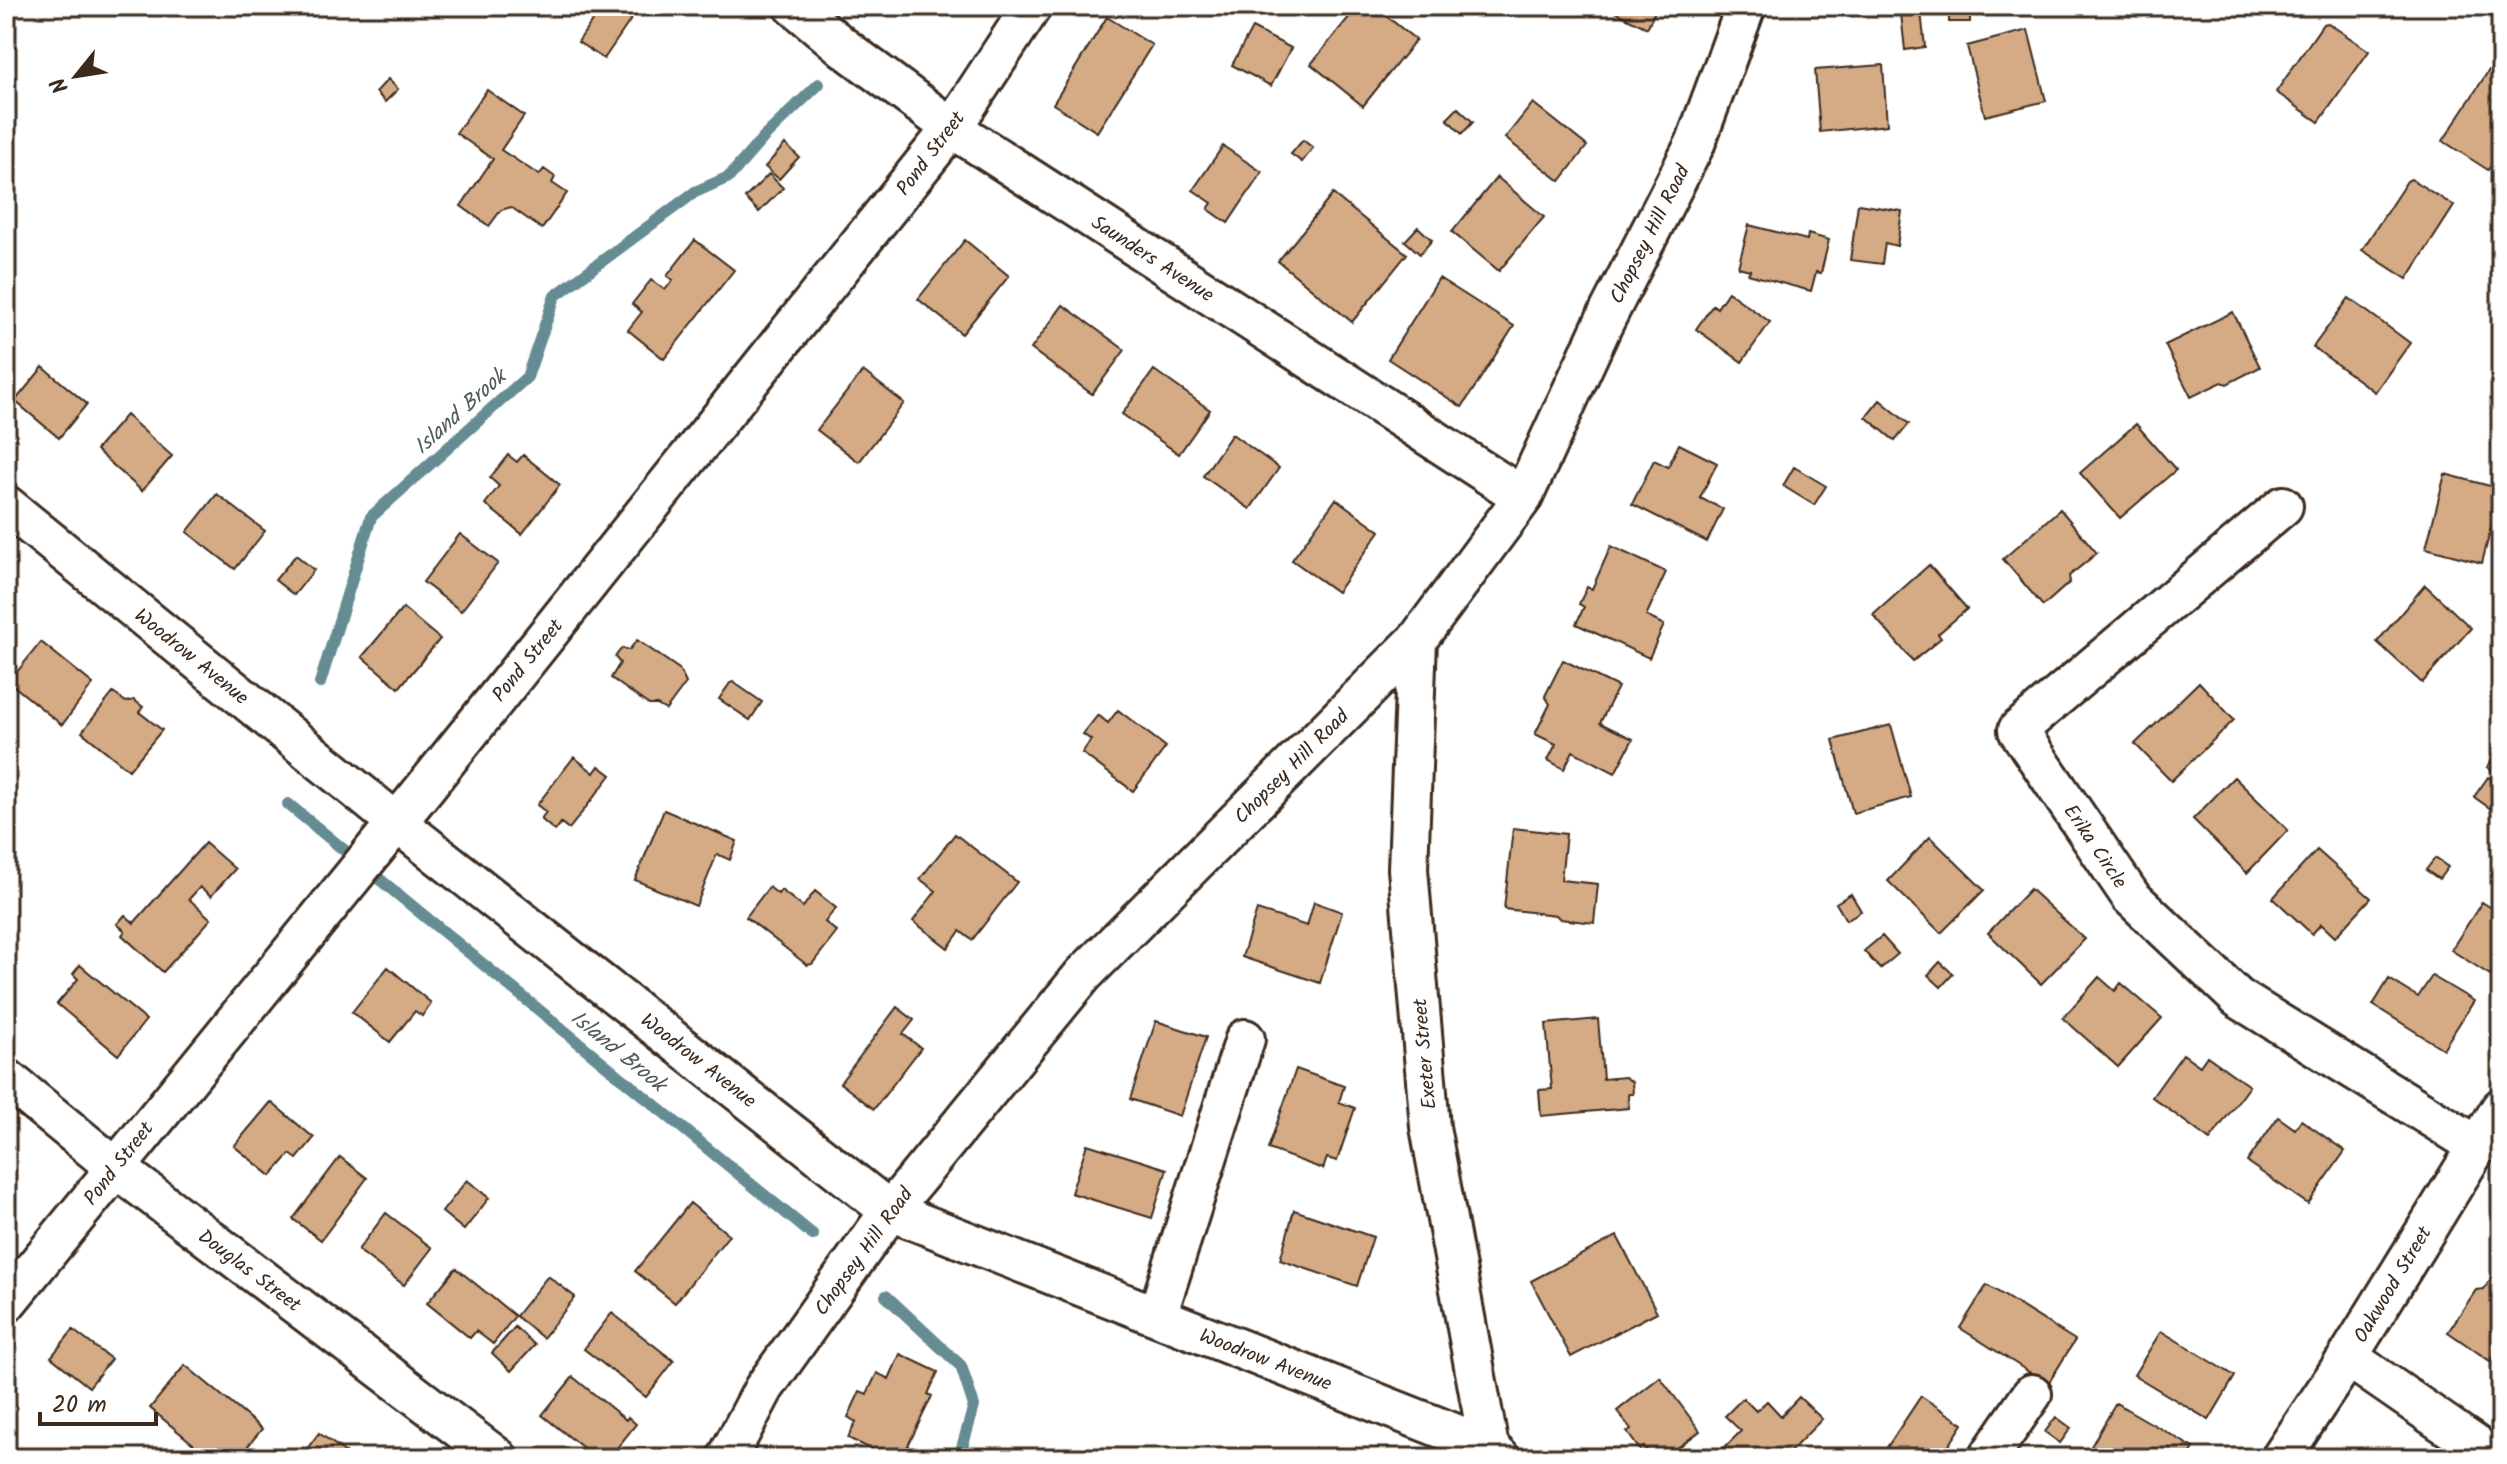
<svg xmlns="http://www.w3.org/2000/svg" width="2507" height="1464" font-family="Kalam,sans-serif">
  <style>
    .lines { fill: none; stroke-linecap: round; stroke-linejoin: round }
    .stream { stroke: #658c92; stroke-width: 12 }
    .building { fill: #d5ab86; stroke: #3b2a1e; stroke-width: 2 }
    .minor-casing { stroke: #3b2a1e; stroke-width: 44 }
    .minor { stroke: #fff; stroke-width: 38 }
    .labels { text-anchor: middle; stroke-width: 6; stroke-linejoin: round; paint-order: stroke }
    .street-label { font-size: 20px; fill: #3b2a1e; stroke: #fff }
    .water-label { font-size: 22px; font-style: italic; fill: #505b58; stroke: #fff }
  </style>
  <rect width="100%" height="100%" fill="#fff"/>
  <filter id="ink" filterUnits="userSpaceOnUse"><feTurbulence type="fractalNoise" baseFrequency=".0125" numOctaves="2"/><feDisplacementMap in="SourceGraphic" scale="16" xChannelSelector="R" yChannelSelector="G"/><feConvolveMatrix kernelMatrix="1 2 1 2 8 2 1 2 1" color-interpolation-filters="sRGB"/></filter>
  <g filter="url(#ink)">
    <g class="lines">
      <!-- stream -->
      <path class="stream" d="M320,683l51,-166 156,-140 28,-81 140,-104 34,-15 35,-40 55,-53
        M288,804l525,431
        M886,1296l75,70 13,40 -15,52"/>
    </g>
    <!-- building -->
    <path class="building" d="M585,6h55l-36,53 -26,-17 19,-28z
      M1250,6h20l-4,8z
      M1358,6h16l42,34 -53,66 -52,-42z
      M1658,6l-11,22 -34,-17 -1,-4z
      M1970,6v16h-21v-15z
      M1921,12l4,35 -20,3 -4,-36z
      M1107,17l45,28 -55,87 -44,-28z
      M2328,23l41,28 -50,71 -43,-30 47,-68z
      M1252,28l39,20 -20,38 -39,-21z
      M2028,30l18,71 -61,15 -18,-70z
      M1883,65l4,60 -67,7 -5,-62z
      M2489,70l12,7v74l-13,19 -45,-29z
      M388,79l10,10 -13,13 -9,-10z
      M487,90l37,26 -23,34 38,25 5,-6 11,8 -3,6 15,10 -25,36 -31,-22 -10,3 -12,16 -28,-20 32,-47 -37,-26z
      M1533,103l54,43 -27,35 -55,-43z
      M1458,108l15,14 -11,12 -15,-15z
      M1303,140l10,8 -11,14 -11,-8z
      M785,144l14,13 -20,22 -14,-12z
      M1223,146l39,26 -34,51 -20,-14 4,-6 -19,-13z
      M769,174l14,14 -24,24 -14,-14z
      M1497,177l47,40 -45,54 -47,-39z
      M2411,179l43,27 -47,73 -45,-29 45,-69z
      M1333,194l74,60 -55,68 -74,-61z
      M1858,204l44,7 -5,35 -12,-3 -3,21 -32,-4z
      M1749,225l58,15 1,-6 21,6 -8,33 -5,-1 -5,19 -63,-17 2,-4 -12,-3z
      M1418,227l14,13 -12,14 -15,-13z
      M695,240l39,30 -70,89 -36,-29 14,-18 -10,-8 19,-24 14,10 8,-10 -6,-4z
      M965,240l44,36 -47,58 -44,-35z
      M1439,278l75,48 -52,81 -74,-48z
      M1728,292l42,30 -28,40 -46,-33 17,-24 4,3z
      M2349,298l61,45 -35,49 -62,-45z
      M1063,305l62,45 -33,44 -61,-45z
      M2233,312l27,55 -33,17 -5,-2 -31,15 -26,-52z
      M43,367l44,37 -28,34 -44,-37z
      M1154,370l56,40 -31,44 -57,-40z
      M863,371l41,32 -45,59 -42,-32z
      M1880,400l29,24 -14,17 -29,-24z
      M126,415l46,41 -30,35 -46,-41z
      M2136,424l40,46 -56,48 -40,-45z
      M1232,434l47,34 -29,41 -47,-33z
      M1679,444l38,19 -17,35 23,11 -16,33 -75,-38 22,-44 14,7z
      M508,455l9,7 6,-7 37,30 -38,49 -37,-30 14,-18 -9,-8z
      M1794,467l32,19 -12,19 -31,-19z
      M2445,474l56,15 -19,74 -56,-15z
      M217,494l48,37 -30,38 -48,-37z
      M1336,499l44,32 -43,61 -45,-32z
      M2060,509l37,44 -28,23 1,6 -27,24 -40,-47z
      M460,534l38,29 -37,48 -38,-29z
      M1611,546l55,26 -20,44 18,9 -15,33 -73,-34 8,-17 -5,-3 8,-17 5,2z
      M296,555l18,15 -20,25 -19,-15z
      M1929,565l38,44 -29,25 3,4 -28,23 -40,-46z
      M2425,585l46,43 -49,55 -45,-41z
      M403,608l37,31 -41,49 -37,-31z
      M637,640l42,29 7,14 -20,27 -9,-5h-8l-38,-27 9,-15 -5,-6 7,-9 7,2z
      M41,642l52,42 -31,41 -53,-43z
      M1563,660l55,27 -18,36 33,16 -18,34 -42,-22 -9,18 -16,-9 8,-16 -21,-10 15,-30 -5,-8z
      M733,682l29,20 -12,18 -31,-21 11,-16z
      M2199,682l35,38 -63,61 -36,-37z
      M113,693l13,9 8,-2 9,7 -4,5 23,18 -33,40 -47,-38z
      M1118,710l48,37 -33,44 -51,-38 9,-13 -8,-6 15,-19 10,8z
      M1891,725l20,72 -58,16 -20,-73z
      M2498,753l3,2 -1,22 -13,-10z
      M574,757l20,16 5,-7 12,9 -42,54 -8,-6 -6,8 -14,-12 5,-7 -9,-7z
      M2234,777l54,53 -41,43 -54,-54z
      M2488,777l13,8v31l-27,-19z
      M664,810l73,31 -7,19 -13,-6 -21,52 -61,-26z
      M1513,828l53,6 -5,46 37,4 -4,39 -34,-4 -4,-4 -52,-6z
      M955,834l62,48 -45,58 -12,-9 -12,17 -35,-27 23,-30 -16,-12z
      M1930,837l54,53 -43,43 -53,-52z
      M205,843l30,26 -24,27 -11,-9 -11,12 22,20 -48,53 -41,-37 3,-4 -8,-7 8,-9 9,8z
      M2317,850l54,48 -36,39 -14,-13 -9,10 -39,-36z
      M2435,858l13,9 -9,12 -13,-9z
      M769,887l9,7 3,-4 22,17 12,-16 21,17 -11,14 12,10 -25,32 -5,1 -61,-48z
      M2030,889l55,50 -44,45 -53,-51z
      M1851,894l10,17 -15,9 -10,-17z
      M1314,902l28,10 -22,71 -78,-26 15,-47 50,16z
      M2482,902l19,12v46l-11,15 -39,-25z
      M1882,936l16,18 -18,15 -16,-18z
      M1940,962l13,12 -12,13 -13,-12z
      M80,965l66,55 -28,35 -61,-51 21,-25 -5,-5z
      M388,967l43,36 -9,13 -7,-5 -25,31 -38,-30z
      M2432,976l42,25 -31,48 -70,-44 16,-26 29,18z
      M2099,977l16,14 6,-8 41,35 -44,49 -55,-49z
      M897,1007l17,13 -11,14 18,14 -47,61 -34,-26z
      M1598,1019l5,60 22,-2 7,5 1,12h-5l1,14 -88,8 -2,-26 13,-1 -6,-65z
      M1156,1021l50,16 -26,79 -50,-17z
      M2183,1054l17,12 7,-10 42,30 -39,54 -58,-43z
      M1296,1069l48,17 -5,16 16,6 -18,53 -10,-3 -4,11 -55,-20z
      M271,1102l43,36 -17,21 -7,-5 -19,22 -37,-30z
      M2278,1117l17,12 6,-9 44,31 -37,53 -61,-42z
      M1087,1144l80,25 -15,49 -81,-25z
      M340,1157l27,21 -46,62 -28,-21z
      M467,1180l22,18 -25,32 -22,-18z
      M690,1203l39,32 -54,68 -40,-32z
      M1294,1210l79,27 -16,49 -77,-26z
      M386,1213l46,35 -28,37 -46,-35z
      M1617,1236l40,76 -86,45 -40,-76z
      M456,1268l59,48 -22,28 -17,-13 -6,7 -43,-35z
      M2498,1268l3,2v75l-11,16 -42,-29 28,-42 8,-1z
      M548,1276l27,21 -32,41 -27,-22z
      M1987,1285l88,55 -27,44 -88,-56z
      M612,1313l62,48 -28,36 -62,-48z
      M515,1327l20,18 -24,26 -19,-18z
      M73,1330l38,29 -22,28 -38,-30z
      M2161,1331l74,45 -26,44 -75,-45z
      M900,1354l38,18 -10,22 4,2 -30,62h-12l-42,-20 8,-16 -8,-5 12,-26 7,3 10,-21 12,6z
      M185,1365l77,64 -24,29h-28l-60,-50z
      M573,1377l53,43 2,-3 8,7 -27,34h-13l-54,-43z
      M1660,1377l40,54 -36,27h-11l-9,-11 -4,3 -13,-18 4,-3 -14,-18z
      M1921,1396l42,28 -22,34h-61z
      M1799,1397l23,22 -38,39h-56l-7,-7 20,-20 -16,-15 18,-18 13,13 11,-10 14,15z
      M2116,1403l78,45 -6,10h-80l-18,-10z
      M2056,1417l15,11 -11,15 -15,-11z
      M319,1433l34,25h-53z
      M1249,1451l21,7h-23z"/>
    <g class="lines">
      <defs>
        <path id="minor" d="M794,6l49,41 109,81 571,369
          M6,505l390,317 494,389 599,236
          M2283,506l-265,224 113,167 107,101 238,147
          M1417,640l-9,229 22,258 59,320 11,11
          M6,1078l110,90 382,290
          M6,1303l422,-519 524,-656 80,-122
          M1157,1316l88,-277
          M2348,1357l146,101
          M727,1458l37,-70 126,-177 193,-236 334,-335 106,-143 80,-173 92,-180 51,-138
          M1988,1458l44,-64
          M2281,1458l67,-101 153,-249"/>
      </defs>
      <!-- minor casing -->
      <use href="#minor" class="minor-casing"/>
      <!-- minor -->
      <use href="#minor" class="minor"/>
    </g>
  </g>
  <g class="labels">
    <!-- street labels -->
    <g class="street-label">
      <text transform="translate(930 153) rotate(-53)" y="7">Pond Street</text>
      <text transform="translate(1649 234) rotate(-63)" y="7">Chopsey Hill Road</text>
      <text transform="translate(1153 258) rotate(33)" y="7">Saunders Avenue</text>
      <text transform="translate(192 656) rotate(39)" y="7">Woodrow Avenue</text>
      <text transform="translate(527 660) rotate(-51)" y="7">Pond Street</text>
      <text transform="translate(1291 766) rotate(-45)" y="7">Chopsey Hill Road</text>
      <text transform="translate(2096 846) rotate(56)" y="7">Erika Circle</text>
      <text transform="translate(1424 1054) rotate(-95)" y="7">Exeter Street</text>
      <text transform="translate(699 1060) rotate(38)" y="7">Woodrow Avenue</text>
      <text transform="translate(118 1163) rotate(-52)" y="7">Pond Street</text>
      <text transform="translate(863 1251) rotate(-54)" y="7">Chopsey Hill Road</text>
      <text transform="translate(250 1270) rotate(37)" y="7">Douglas Street</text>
      <text transform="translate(2392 1284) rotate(-59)" y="7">Oakwood Street</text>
      <text transform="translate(1266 1359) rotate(21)" y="7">Woodrow Avenue</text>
    </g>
    <!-- water labels -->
    <g class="water-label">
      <text transform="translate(459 411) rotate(-42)" y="8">Island Brook</text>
      <text transform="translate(619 1050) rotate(39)" y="8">Island Brook</text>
    </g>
  </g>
  <!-- margin -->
  <rect width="2507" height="1464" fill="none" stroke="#fff" stroke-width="32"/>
  <rect x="16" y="16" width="2475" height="1432" fill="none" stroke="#3b2a1e" stroke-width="3" filter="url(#ink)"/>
  <!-- north arrow -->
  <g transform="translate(76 76) rotate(240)" stroke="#ffffff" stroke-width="6" paint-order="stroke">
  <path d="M0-6L14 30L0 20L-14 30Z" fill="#3b2a1e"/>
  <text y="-12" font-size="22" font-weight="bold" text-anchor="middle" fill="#3b2a1e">N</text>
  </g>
  <!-- scale -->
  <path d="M40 1412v12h116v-12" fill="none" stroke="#3b2a1e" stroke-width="4"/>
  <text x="52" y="1412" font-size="24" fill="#3b2a1e" stroke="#ffffff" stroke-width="6" paint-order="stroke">20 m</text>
</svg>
